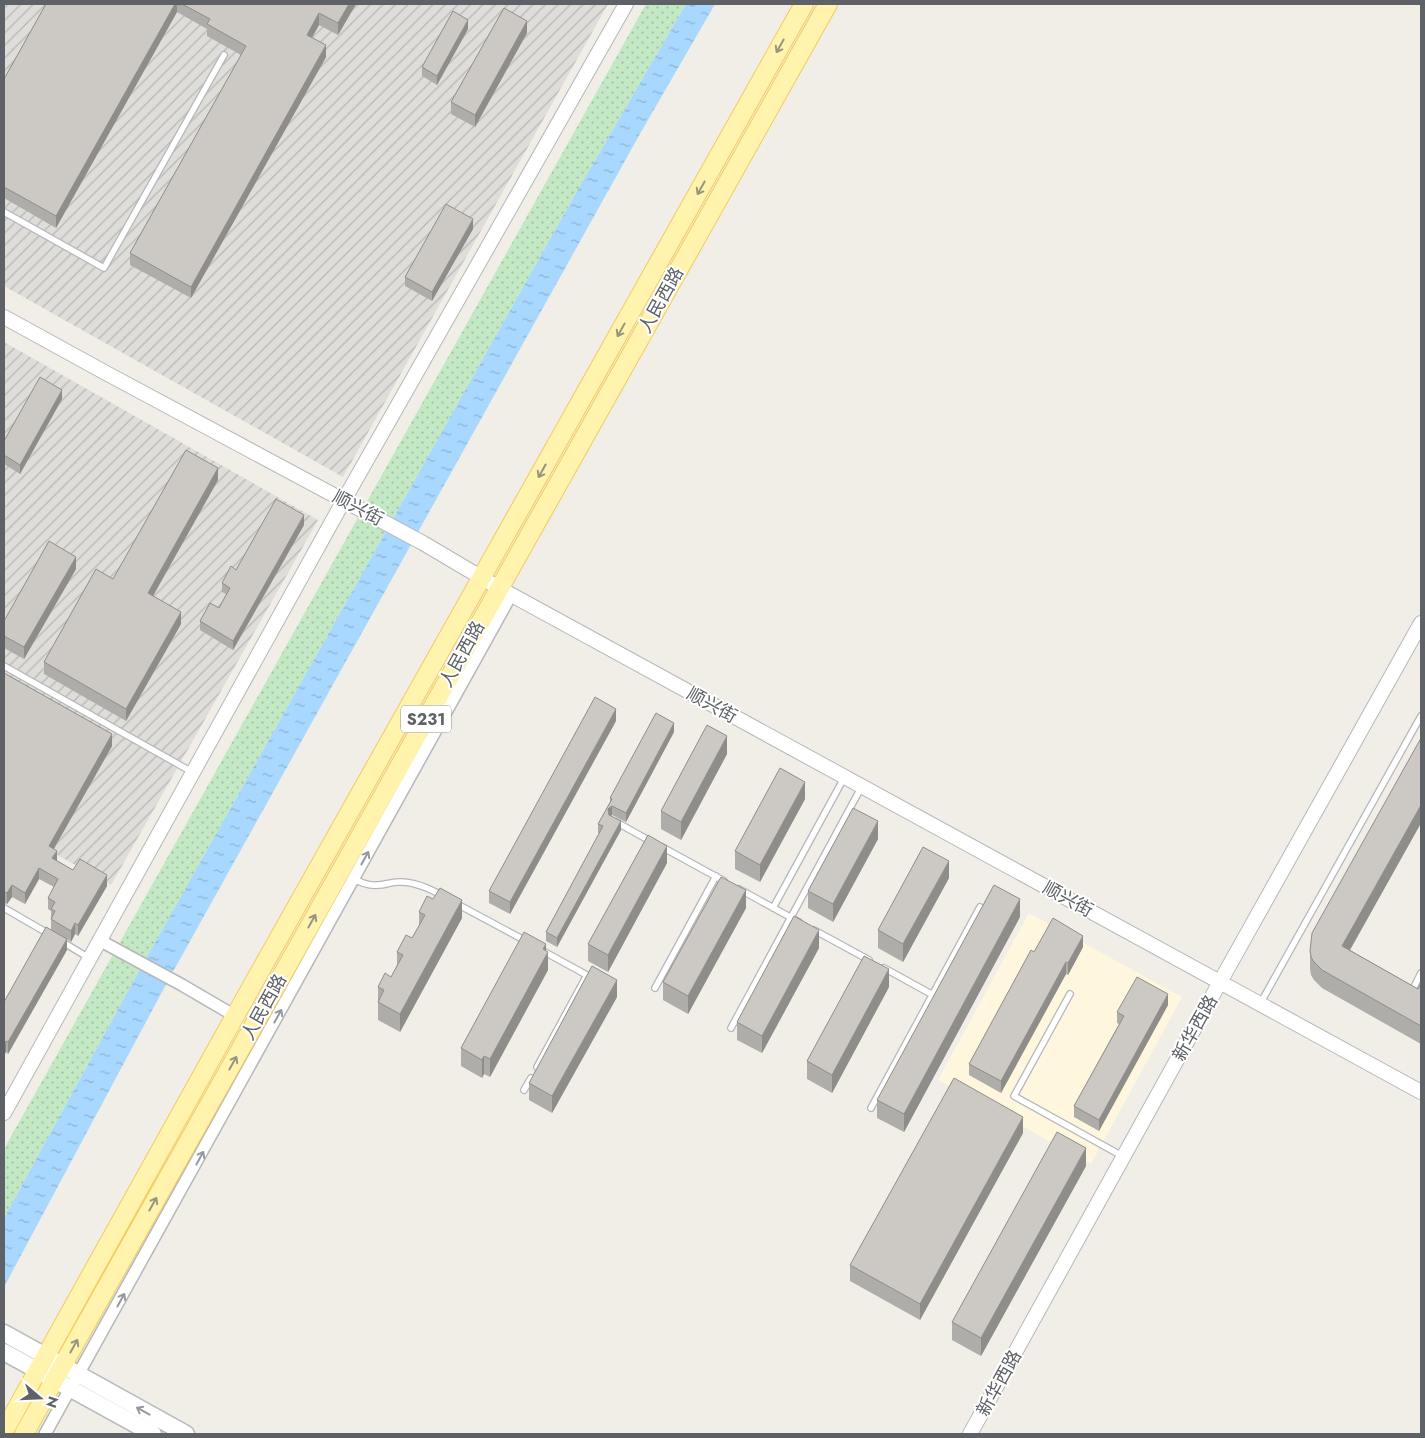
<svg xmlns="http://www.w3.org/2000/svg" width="1425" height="1438" font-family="Jost,'Noto Sans SC',sans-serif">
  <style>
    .commercial { fill: #fef7de }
    .industrial { fill: url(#industrial-furrows) }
    .grass { fill: url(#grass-dots) }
    .water { fill: url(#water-ripples) }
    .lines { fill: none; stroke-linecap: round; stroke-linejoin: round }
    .service-casing { stroke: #b4b7bb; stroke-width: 8 }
    .minor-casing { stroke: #b4b7bb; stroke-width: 14 }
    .tertiary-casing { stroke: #b4b7bb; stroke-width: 16 }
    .secondary-casing { stroke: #b5b9be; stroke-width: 19 }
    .primary-casing { stroke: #f4cb5c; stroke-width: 20 }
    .service { stroke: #fff; stroke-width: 5.5 }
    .minor { stroke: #fff; stroke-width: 11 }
    .tertiary { stroke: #fff; stroke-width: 14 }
    .secondary { stroke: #fff; stroke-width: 16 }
    .primary { stroke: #fff3ad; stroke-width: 18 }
    .wall { fill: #afada9 }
    .shaded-wall { fill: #8f8d89 }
    .building { fill: #ccc9c4; stroke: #8f8d89 }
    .oneway { stroke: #969580 }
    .oneway2 { stroke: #96999c }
    .labels { text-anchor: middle; stroke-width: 4; stroke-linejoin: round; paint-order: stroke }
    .shield { fill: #fff; stroke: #8e9195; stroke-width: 1 }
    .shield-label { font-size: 16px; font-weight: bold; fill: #5e6267 }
    .street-label { font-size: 18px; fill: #5e6267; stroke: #fff }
  </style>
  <defs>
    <pattern id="industrial-furrows" width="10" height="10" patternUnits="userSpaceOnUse" patternTransform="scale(1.25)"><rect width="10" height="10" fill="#dfddd9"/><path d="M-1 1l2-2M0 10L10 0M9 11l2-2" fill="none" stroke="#b8b7b4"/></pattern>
    <pattern id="grass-dots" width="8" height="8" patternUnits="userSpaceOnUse" patternTransform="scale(1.25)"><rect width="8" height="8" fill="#c3e8c4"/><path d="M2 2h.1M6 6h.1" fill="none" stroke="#a2bfa3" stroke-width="1.8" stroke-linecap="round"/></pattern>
    <pattern id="water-ripples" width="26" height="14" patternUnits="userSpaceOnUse" patternTransform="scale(1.25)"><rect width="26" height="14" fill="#a8d8ff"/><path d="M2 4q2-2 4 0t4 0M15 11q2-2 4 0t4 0" fill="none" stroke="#8cb3d2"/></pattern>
  </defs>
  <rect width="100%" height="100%" fill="#f0eee7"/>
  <!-- commercial -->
  <path class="commercial" d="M1029,913l153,84 -91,167 -153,-84z"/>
  <!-- industrial -->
  <path class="industrial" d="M4,4h604l-265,473 -339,-191z
    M4,342l314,178 -207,365 -107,-60z"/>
  <!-- grass -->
  <path class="grass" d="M646,4h40l-110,189 -442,787 -130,238v-69z"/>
  <!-- water -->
  <path class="water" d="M686,4h29l-74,128 -471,845 -166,310v-69l130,-238 442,-787z"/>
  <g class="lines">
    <defs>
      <path id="service" d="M4,212l100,56 120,-213
        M4,666l188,106
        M616,822l36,20
        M662,847l62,34
        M352,878c7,4 17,8 26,7 7,0 13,-3 20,-3 16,-1 31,6 45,14
        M739,889l60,33
        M457,904l69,37
        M4,908l45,26
        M773,908l71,-130
        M814,930l55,30
        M61,941l28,17
        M543,951l51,28
        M884,968l49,27
        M1414,987l7,-14
        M655,988l61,-112
        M1070,994l-56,102 110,61
        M1260,1004l161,-288
        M731,1028l131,-242
        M537,1067l50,-92
        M524,1090l7,-12
        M871,1108l109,-201"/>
      <path id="minor" d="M99,940l83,45 53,31
        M45,1434l466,-839"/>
      <path id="tertiary" d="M4,317l102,56 317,170 76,45 922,504
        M4,1113l340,-613 282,-496
        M970,1434l250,-452 201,-359"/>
      <path id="secondary" d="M4,1333l182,101
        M4,1352l149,82"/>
      <path id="primary" d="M4,1431l231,-415 569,-1012
        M24,1434l804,-1430"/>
    </defs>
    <!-- service casing -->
    <use href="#service" class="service-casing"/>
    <!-- minor casing -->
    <use href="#minor" class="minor-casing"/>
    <!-- tertiary casing -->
    <use href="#tertiary" class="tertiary-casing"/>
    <!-- secondary casing -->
    <use href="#secondary" class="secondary-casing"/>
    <!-- primary casing -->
    <use href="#primary" class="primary-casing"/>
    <!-- service -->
    <use href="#service" class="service"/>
    <!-- minor -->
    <use href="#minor" class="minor"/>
    <!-- tertiary -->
    <use href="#tertiary" class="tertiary"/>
    <!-- secondary -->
    <use href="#secondary" class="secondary"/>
    <!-- primary -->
    <use href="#primary" class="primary"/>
  </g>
  <!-- wall -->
  <path class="wall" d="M46,4h310l-18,31 -19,-10 -7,13 14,19 -135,241 -61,-33v-12l111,-198 -34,-19v-7l-30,-17 -121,216 -52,-30v-119z
    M468,29l-31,56 -15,-9v-9z
    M527,33l-52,94 -24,-13v-12z
    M473,229l-41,72 -27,-15v-9z
    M62,399l-42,75 -16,-10v-23z
    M218,480l-65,115 28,29 -55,97 -82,-47v-12l69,-83z
    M304,525l-71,125 -33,-20v-9l19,-13 7,-14 -4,-2v-9l14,-13z
    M76,569l-52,90 -20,-11v-27z
    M4,673l108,73 -58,103 3,12 16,9 34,16 -29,50 -3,-2 -4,8 -4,-3v11l-59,104 -2,-2 -2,-50 47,-73v-18l-3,-2v-11l6,-11 -15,-8 -14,25 -13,-7 -5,7 -3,-1z
    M616,721l-106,193 -21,-11v-12z
    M674,732l-48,90 -14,-7 -1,1 10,14 -64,117 -11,-6v-9l54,-99h-2v-9l12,-21v-5z
    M727,754l-46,86 -20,-11v-18z
    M805,799l-45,83 -25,-13v-18z
    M1421,823l-71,127 68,39 3,-6v61l-99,-56 -8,-8 -3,-5 -1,-6v-18z
    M878,839l-45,83 -25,-14v-17z
    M667,863l-59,109 -20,-11v-17z
    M949,878l-46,84 -25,-14v-18z
    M746,908l-58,106 -25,-14v-18z
    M419,912l43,6 -62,114 -22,-12v-33l13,-10 6,-12v-13l15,-14 7,-12z
    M1020,917l-116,215 -27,-14v-18z
    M1083,947l-15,28 -2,-1 -65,119 -32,-18v-11l65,-112z
    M819,948l-57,105 -25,-13v-18z
    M546,951l2,19 -58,107 -6,-3 -2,4 -21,-12v-18z
    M889,987l-57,106 -25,-14v-18z
    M617,997l-65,116 -23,-13v-17z
    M1168,1005l-69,126 -25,-14v-11l45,-82 -2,-1v-11z
    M1023,1133l-103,187 -70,-39v-16z
    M1086,1166l-105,190 -29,-16v-18z"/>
  <!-- shaded-wall -->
  <path class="shaded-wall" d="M175,4h2v8l-121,216v-12z
    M349,4h7l-18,31v-12z
    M319,13v12l-12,21v-11z
    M468,20v9l-31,56v-9z
    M527,21v12l-52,94v-12z
    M326,45v12l-135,241v-11z
    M473,219v10l-41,72v-9z
    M62,390v9l-42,75v-9z
    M218,468v12l-70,125v-12z
    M304,515v10l-71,125v-9z
    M76,557v12l-52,90v-12z
    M181,612v12l-55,97v-12z
    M616,709v12l-106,193v-12z
    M674,723v9l-48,90v-9z
    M112,734v12l-63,111v-11z
    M727,736v18l-46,86v-18z
    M805,782v17l-45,83v-17z
    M1421,805v18l-79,141v-18z
    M612,806v9l-4,3v-9z
    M621,821v9l-64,117v-9z
    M878,821v18l-45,83v-18z
    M667,846v17l-59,109v-17z
    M57,851v11l-5,-4z
    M949,861v17l-46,84v-18z
    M39,868v11l-14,25v-11z
    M107,875v11l-29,50v-11z
    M12,885v12l-5,7v-11z
    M746,890v18l-58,106v-18z
    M1020,899v18l-116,215v-18z
    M462,900v18l-62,114v-18z
    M75,923v11l-4,8v-11z
    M819,930v18l-57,105v-17z
    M1083,936v11l-15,28v-12z
    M67,939v11l-59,104v-12z
    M546,944v13l2,-5v18l-58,107v-18z
    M1066,962v12l-65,119v-12z
    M889,969v18l-57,106v-18z
    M617,980v17l-65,116v-17z
    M1168,994v11l-69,126v-11z
    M6,1041v11l-2,4v-12z
    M484,1056v18l-2,4v-18z
    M1023,1117v16l-103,187v-16z
    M1086,1148v18l-105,190v-18z"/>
  <!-- building -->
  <path class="building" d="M46,4h129l-119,212 -52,-29v-108z
    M182,4h167l-11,19 -19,-10 -12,22 19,10 -135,242 -61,-34 116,-207 -39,-22 3,-5z
    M504,8l23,13 -52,94 -24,-13z
    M453,11l15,9 -31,56 -15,-9z
    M446,204l27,15 -41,73 -27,-15z
    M40,377l22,13 -42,75 -16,-10v-14z
    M186,450l32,18 -70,125 33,19 -55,97 -82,-47 52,-93 17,10z
    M276,499l28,16 -71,126 -33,-20 10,-18 9,5 11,-20 -8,-5 9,-17 5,4z
    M49,541l27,16 -52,90 -20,-11v-15z
    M4,673l108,61 -63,112 8,5 -5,7 21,12 7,-11 27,16 -29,50 -3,-2 -4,8 -20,-12 4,-8 -4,-2 4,-7 -7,-4 10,-19 -19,-11 -14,25 -13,-8 -5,8 -3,-1z
    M595,697l21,12 -106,193 -21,-11z
    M656,713l18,10 -48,90 -14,-7 -4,3 1,6 12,6 -64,117 -11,-6 57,-106 -5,-2 14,-25 -2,-1z
    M707,725l20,11 -46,86 -20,-11z
    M1421,738v67l-79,141 76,43 3,-6v43l-99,-56 -8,-8 -3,-5 -1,-6 2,-18z
    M780,768l25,14 -45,83 -25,-14z
    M853,808l25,13 -45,83 -25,-13z
    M648,835l19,11 -59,109 -20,-11z
    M923,847l26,14 -46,83 -25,-14z
    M721,877l25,13 -58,106 -25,-14z
    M994,885l26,14 -116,215 -27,-14z
    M440,888l22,12 -62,114 -22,-12 6,-12 -6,-3 7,-14 6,4 12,-22 -6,-3 9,-17 6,3 13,-23 -6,-3 8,-16 6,3z
    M794,916l25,14 -57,106 -25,-14z
    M1053,918l30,18 -15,27 -2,-1 -65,119 -32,-17 62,-114 3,2z
    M46,927l21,12 -59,103 -2,-1 -2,3v-42z
    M524,932l22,12 -3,5 5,3 -58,107 -6,-3 -2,4 -21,-12z
    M864,956l25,13 -57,106 -25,-14z
    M592,966l25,14 -65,116 -23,-13z
    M1137,977l31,17 -69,126 -25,-14 50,-90 -7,-4z
    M954,1078l69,39 -103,187 -70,-39z
    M1057,1132l29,16 -105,190 -29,-16z"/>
  <!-- one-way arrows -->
  <defs><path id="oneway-shaft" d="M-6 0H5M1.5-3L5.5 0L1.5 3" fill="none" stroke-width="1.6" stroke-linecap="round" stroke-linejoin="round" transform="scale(1.25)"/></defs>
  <g class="oneway">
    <use href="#oneway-shaft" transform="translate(780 46) rotate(119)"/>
    <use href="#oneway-shaft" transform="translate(701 188) rotate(119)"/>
    <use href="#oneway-shaft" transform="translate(621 330) rotate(119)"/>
    <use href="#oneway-shaft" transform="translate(542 471) rotate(119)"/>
    <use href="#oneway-shaft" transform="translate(312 921) rotate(-61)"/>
    <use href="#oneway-shaft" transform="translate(233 1063) rotate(-61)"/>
    <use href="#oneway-shaft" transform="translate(153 1204) rotate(-61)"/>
    <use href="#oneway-shaft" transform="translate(74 1346) rotate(-61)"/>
  </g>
  <g class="oneway2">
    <use href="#oneway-shaft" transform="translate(365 858) rotate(-61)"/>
    <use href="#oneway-shaft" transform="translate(278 1016) rotate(-61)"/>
    <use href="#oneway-shaft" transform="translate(200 1158) rotate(-61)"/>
    <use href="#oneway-shaft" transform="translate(121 1300) rotate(-61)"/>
    <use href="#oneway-shaft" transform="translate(143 1411) rotate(-151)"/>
  </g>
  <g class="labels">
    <!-- shield labels -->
    <rect class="shield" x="401" y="705.5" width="50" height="27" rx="4"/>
    <g class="shield-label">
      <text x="426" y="725">S231</text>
    </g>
    <!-- street labels -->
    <g class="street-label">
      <text transform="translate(661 300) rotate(-61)" y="6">人民西路</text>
      <text transform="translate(358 508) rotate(28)" y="6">顺兴街</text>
      <text transform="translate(462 654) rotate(-61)" y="6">人民西路</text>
      <text transform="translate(712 705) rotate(29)" y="6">顺兴街</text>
      <text transform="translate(1068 899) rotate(29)" y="6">顺兴街</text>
      <text transform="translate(264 1007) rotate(-61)" y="6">人民西路</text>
      <text transform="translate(1195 1028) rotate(-61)" y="6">新华西路</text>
      <text transform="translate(999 1383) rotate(-61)" y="6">新华西路</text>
    </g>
  </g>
  <!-- border -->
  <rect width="1425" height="1438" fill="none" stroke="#5e6267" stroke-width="10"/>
  <!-- north arrow -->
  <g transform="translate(40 1398) rotate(109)" stroke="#ffffff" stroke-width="4" paint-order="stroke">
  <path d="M0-4L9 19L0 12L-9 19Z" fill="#5e6267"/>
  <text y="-8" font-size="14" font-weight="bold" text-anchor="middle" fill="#5e6267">N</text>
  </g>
</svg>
